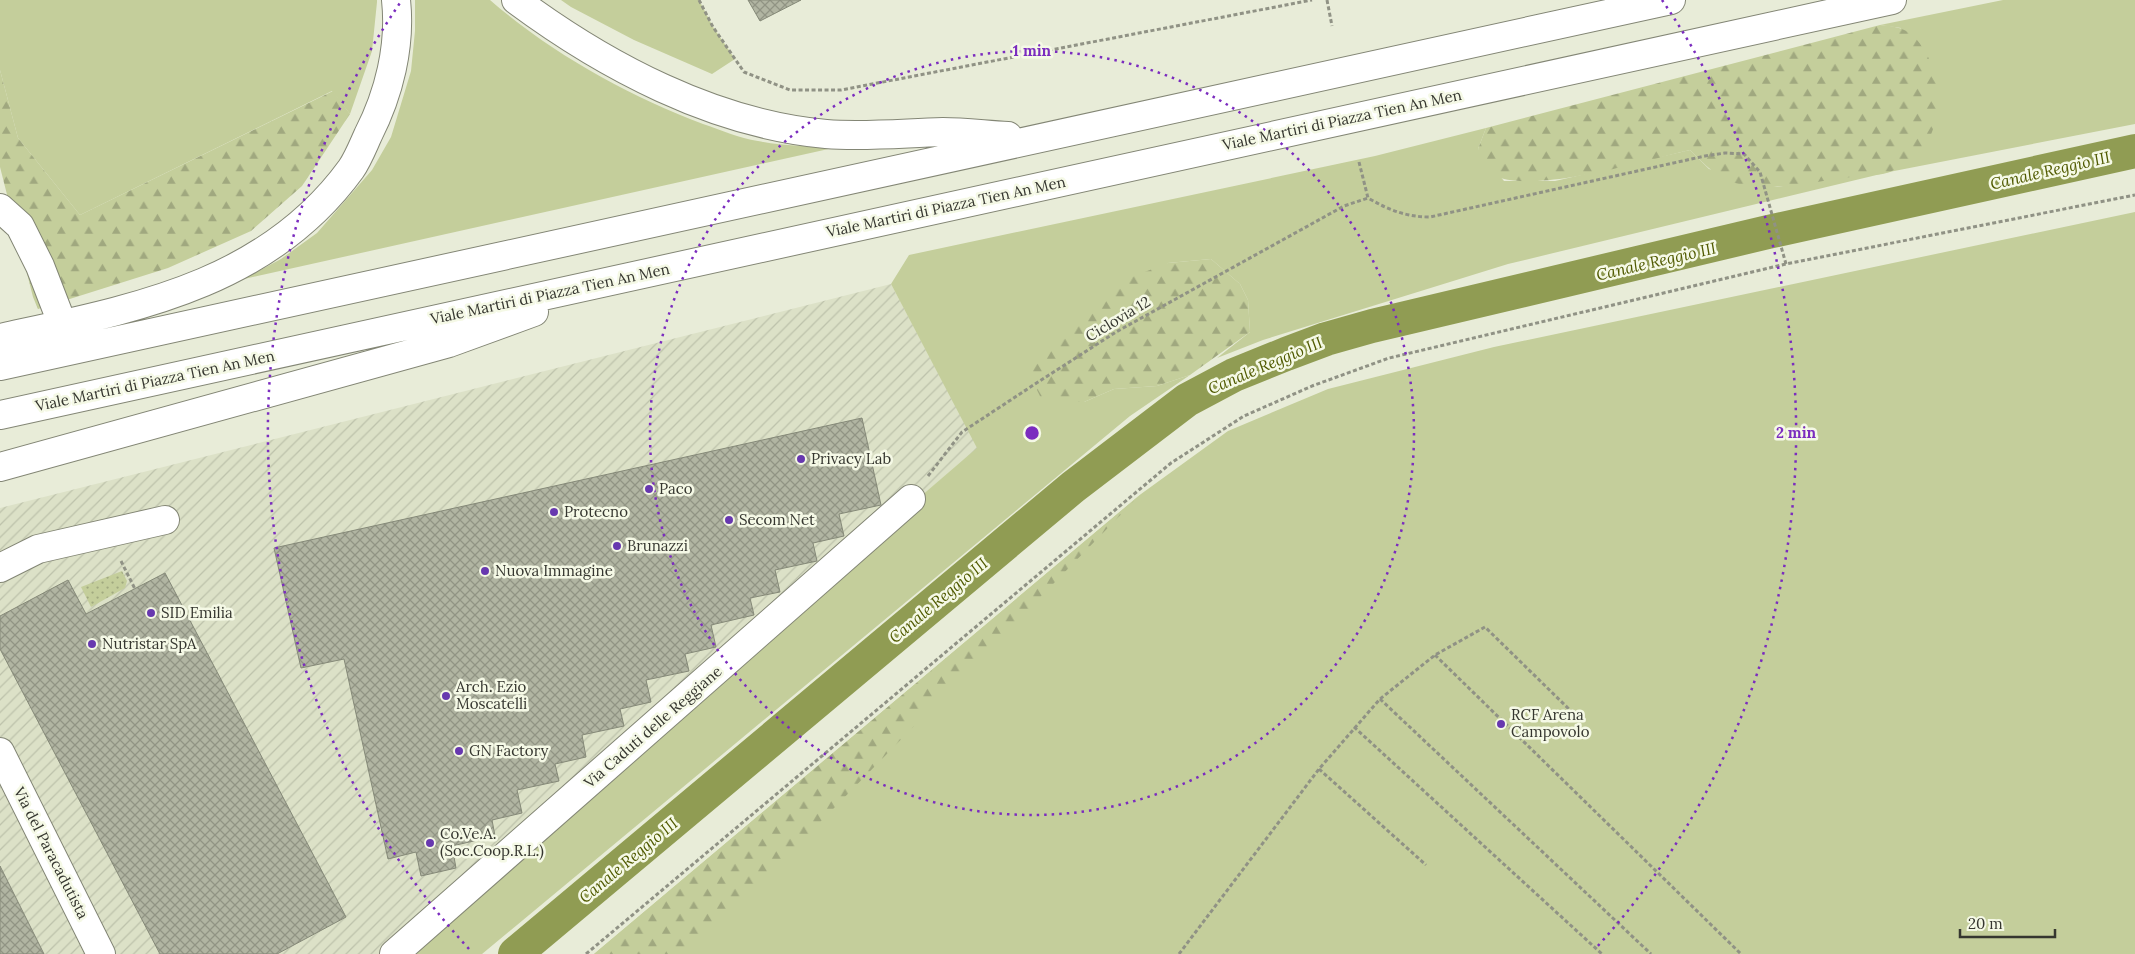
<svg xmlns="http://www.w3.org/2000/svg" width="2135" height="954" font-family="Lora,serif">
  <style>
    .industrial { fill: url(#industrial-furrows) }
    .green { fill: #c4ce9b }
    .forest { fill: url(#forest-firs) }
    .garden { fill: url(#garden-dots) }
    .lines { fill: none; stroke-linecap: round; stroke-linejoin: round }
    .canal { stroke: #909c53; stroke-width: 34 }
    .building { fill: url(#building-cross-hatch); stroke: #858978 }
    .minor-casing { stroke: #838675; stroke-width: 30 }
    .highway-casing { stroke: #838675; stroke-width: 30 }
    .path { stroke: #909285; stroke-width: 3; stroke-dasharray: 4 2.5; stroke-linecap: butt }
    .minor { stroke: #fff; stroke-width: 28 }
    .highway { stroke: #fff; stroke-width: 28 }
    .ring { fill: none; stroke: #7b2cbf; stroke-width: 2.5; stroke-dasharray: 2.5 5 }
    .poi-dot { fill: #6738af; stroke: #f5f9e6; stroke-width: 2 }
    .labels { text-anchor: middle; stroke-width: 5; stroke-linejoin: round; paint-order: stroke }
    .street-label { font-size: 15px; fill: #35362f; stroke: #f5f9e6 }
    .poi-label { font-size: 15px; fill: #35362f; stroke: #f5f9e6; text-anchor: start }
    .water-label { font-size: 16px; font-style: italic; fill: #505a00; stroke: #f5f9e6 }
    .centre { fill: #7b2cbf; stroke: #f5f9e6; stroke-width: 2.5 }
    .ring-label { font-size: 15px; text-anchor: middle; font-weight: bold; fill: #7b2cbf; stroke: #f5f9e6; stroke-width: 5; stroke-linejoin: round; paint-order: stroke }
  </style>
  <defs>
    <pattern id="industrial-furrows" width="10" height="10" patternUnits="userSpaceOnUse" patternTransform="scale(1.25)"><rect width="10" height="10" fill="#dce1c7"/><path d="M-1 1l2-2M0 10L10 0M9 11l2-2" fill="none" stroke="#bdc2ab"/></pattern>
    <pattern id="forest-firs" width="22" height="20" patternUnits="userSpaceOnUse" patternTransform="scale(1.25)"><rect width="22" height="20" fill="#c4ce9b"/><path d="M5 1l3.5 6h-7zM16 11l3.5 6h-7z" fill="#a0a87f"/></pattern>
    <pattern id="garden-dots" width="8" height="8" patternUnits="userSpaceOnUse" patternTransform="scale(1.25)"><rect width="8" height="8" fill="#c4ce9b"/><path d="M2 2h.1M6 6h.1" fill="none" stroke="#a0a87f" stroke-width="1.8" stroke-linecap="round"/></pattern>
    <pattern id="building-cross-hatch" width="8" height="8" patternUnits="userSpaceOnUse" patternTransform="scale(1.25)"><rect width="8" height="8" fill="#b1b5a2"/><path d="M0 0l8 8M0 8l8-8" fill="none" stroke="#919484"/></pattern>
  </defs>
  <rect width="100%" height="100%" fill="#e8ecd8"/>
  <!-- industrial -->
  <path class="industrial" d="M891,284l87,164 -595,506h-383v-446z"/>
  <!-- green -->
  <path class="green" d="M0,0h377v2l-5,49 -22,63 -18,-23 -252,124 -62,-77 -18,-68z
    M415,0h75c61,53 137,95 213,124 18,6 36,14 55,17 24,5 50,5 75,7l-589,131 37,-20 36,-26 55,-63 19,-33 20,-66 4,-40z
    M561,0h138l14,27 22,32 -23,15 -78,-34 -63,-33z
    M2003,0h132v124l-246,48 -381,92 -245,76 -46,18 33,-26 -2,-32 -8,-16 -29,-25 -43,4 -84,139 30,-13 43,-3 33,-11 -60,41 -648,538h-94l589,-506 -86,-164 18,-29 466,-99 111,-28 -8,21 26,32h51l135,-31 19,19 68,18 47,-7 77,-152 -21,-3z
    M2135,212v742h-1541l547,-460 87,-63 100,-42 166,-42z"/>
  <!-- forest -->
  <path class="forest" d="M1880,25c11,1 23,2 32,10 29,26 36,85 9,115 -7,8 -21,17 -31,22 -11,4 -26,3 -38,5 -36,4 -76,15 -113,7 -20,-4 -36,-21 -49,-34 -41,9 -173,51 -204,20 -4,-5 -6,-16 -8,-21l8,-21z
    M0,70l18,68 62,77 253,-124 17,23 -48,72 -51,45 -83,37 -130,41 -5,-12 -33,-130z
    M1211,259l29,25 8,16 2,32 -60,43 -33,11 -43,3 -30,13 -42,-2 -12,-24 6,-16 19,-22 66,-57 47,-18z
    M1141,494l-391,400 -69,60h-87z"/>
  <!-- garden -->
  <path class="garden" d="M122,571l5,10 -2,7 -34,19 -10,-20z"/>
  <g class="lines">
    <!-- canal -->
    <path class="canal" d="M515,954l558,-467 114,-87 47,-25 52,-21 40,-15 46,-13 396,-94 367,-81"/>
  </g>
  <!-- building -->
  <path class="building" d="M748,0h53l-41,21z
    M862,418l19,87 -42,9 5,22 -31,7 4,18 -42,9 5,22 -30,6 4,17 -43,10 5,22 -31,7 4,17 -43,9 5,22 -31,7 4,17 -42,9 4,22 -31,7 4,17 -42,9 5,23 -30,7 3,16 -43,10 4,22 -35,8 -5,-24 -28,7 -44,-200 -43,9 -27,-120z
    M165,573l181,344 -69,37h-117l-160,-305v-33l68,-36 18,34z
    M0,866l44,88h-44z"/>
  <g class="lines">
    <defs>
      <path id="minor" d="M0,208l20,18 20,40 22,57
        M0,568l38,-19 127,-29
        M0,752l101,202
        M394,954l517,-455"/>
      <path id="highway" d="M516,0c89,66 198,124 310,134 39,3 78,-1 117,-2 22,0 44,3 65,4
        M0,338c132,-29 266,-52 351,-169 7,-10 12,-23 17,-34 21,-41 33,-89 28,-135
        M0,366l1671,-366
        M0,415l1892,-415
        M0,467l449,-124 85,-31"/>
    </defs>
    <!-- minor casing -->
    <use href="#minor" class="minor-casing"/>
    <!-- highway casing -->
    <use href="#highway" class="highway-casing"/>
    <!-- path -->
    <path class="path" d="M699,0l14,27 31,45 46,18h51l471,-90
      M1327,0l5,26
      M1359,162l9,36c21,12 38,19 62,19l275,-61 20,-3 19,1 16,18 26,92
      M928,476l34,-44 73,-48 81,-52 228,-126 24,-8
      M121,561l14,28
      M1435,655l306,299
      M1380,699l271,255
      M1354,727l248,227
      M1319,769l107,96
      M586,954l585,-491 73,-47 68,-30 77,-28 397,-94 349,-69
      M1179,954l140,-185 61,-70 55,-44 50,-28 89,87"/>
    <!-- minor -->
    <use href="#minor" class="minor"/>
    <!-- highway -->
    <use href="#highway" class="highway"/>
  </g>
  <!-- distance rings -->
  <g class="ring">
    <circle cx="1032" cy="433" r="382"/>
    <path d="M469 949A764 764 0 0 1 402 0M1662 0A764 764 0 0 1 1595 949"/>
  </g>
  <!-- markers -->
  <g class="poi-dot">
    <circle cx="801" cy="459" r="5"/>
    <circle cx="649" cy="489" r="5"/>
    <circle cx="554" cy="512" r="5"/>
    <circle cx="729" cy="520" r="5"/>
    <circle cx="617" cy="546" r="5"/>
    <circle cx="485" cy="571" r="5"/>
    <circle cx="151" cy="613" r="5"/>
    <circle cx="92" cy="644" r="5"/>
    <circle cx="446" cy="696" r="5"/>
    <circle cx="1501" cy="724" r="5"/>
    <circle cx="459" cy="751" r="5"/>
    <circle cx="430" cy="843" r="5"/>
  </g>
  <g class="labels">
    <!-- street labels -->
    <g class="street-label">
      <text transform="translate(1342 120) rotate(-12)" y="5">Viale Martiri di Piazza Tien An Men</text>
      <text transform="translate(946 207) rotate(-12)" y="5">Viale Martiri di Piazza Tien An Men</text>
      <text transform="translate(550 294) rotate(-12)" y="5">Viale Martiri di Piazza Tien An Men</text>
      <text transform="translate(1118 319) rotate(-31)" y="5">Ciclovia 12</text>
      <text transform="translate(155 381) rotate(-12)" y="5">Viale Martiri di Piazza Tien An Men</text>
      <text transform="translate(653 727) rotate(-41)" y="5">Via Caduti delle Reggiane</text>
      <text transform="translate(51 853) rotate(63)" y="5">Via del Paracadutista</text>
    </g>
    <!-- poi labels -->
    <g class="poi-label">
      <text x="811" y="464">Privacy Lab</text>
      <text x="659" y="494">Paco</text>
      <text x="564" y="517">Protecno</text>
      <text x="739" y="525">Secom Net</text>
      <text x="627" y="551">Brunazzi</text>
      <text x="495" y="576">Nuova Immagine</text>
      <text x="161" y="618">SID Emilia</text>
      <text x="102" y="649">Nutristar SpA</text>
      <text x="456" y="692">Arch. Ezio<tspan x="456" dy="17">Moscatelli</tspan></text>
      <text x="1511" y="720">RCF Arena<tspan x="1511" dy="17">Campovolo</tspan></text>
      <text x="469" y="756">GN Factory</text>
      <text x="440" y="839">Co.Ve.A.<tspan x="440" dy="17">(Soc.Coop.R.L.)</tspan></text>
    </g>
    <!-- water labels -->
    <g class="water-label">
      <text transform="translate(2050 170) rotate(-13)" y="6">Canale Reggio III</text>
      <text transform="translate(1656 261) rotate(-13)" y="6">Canale Reggio III</text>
      <text transform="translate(1265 365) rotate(-23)" y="6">Canale Reggio III</text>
      <text transform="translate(938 600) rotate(-40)" y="6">Canale Reggio III</text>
      <text transform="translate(628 860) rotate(-40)" y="6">Canale Reggio III</text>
    </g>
  </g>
  <circle cx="1032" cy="433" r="8" class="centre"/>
  <g class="ring-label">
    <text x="1032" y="56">1 min</text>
    <text x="1796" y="438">2 min</text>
  </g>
  <!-- scale -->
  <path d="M1960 929v8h95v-8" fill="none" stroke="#35362f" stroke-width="2.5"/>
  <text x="1968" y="929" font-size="15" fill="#35362f" stroke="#f5f9e6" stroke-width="4" paint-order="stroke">20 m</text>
</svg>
